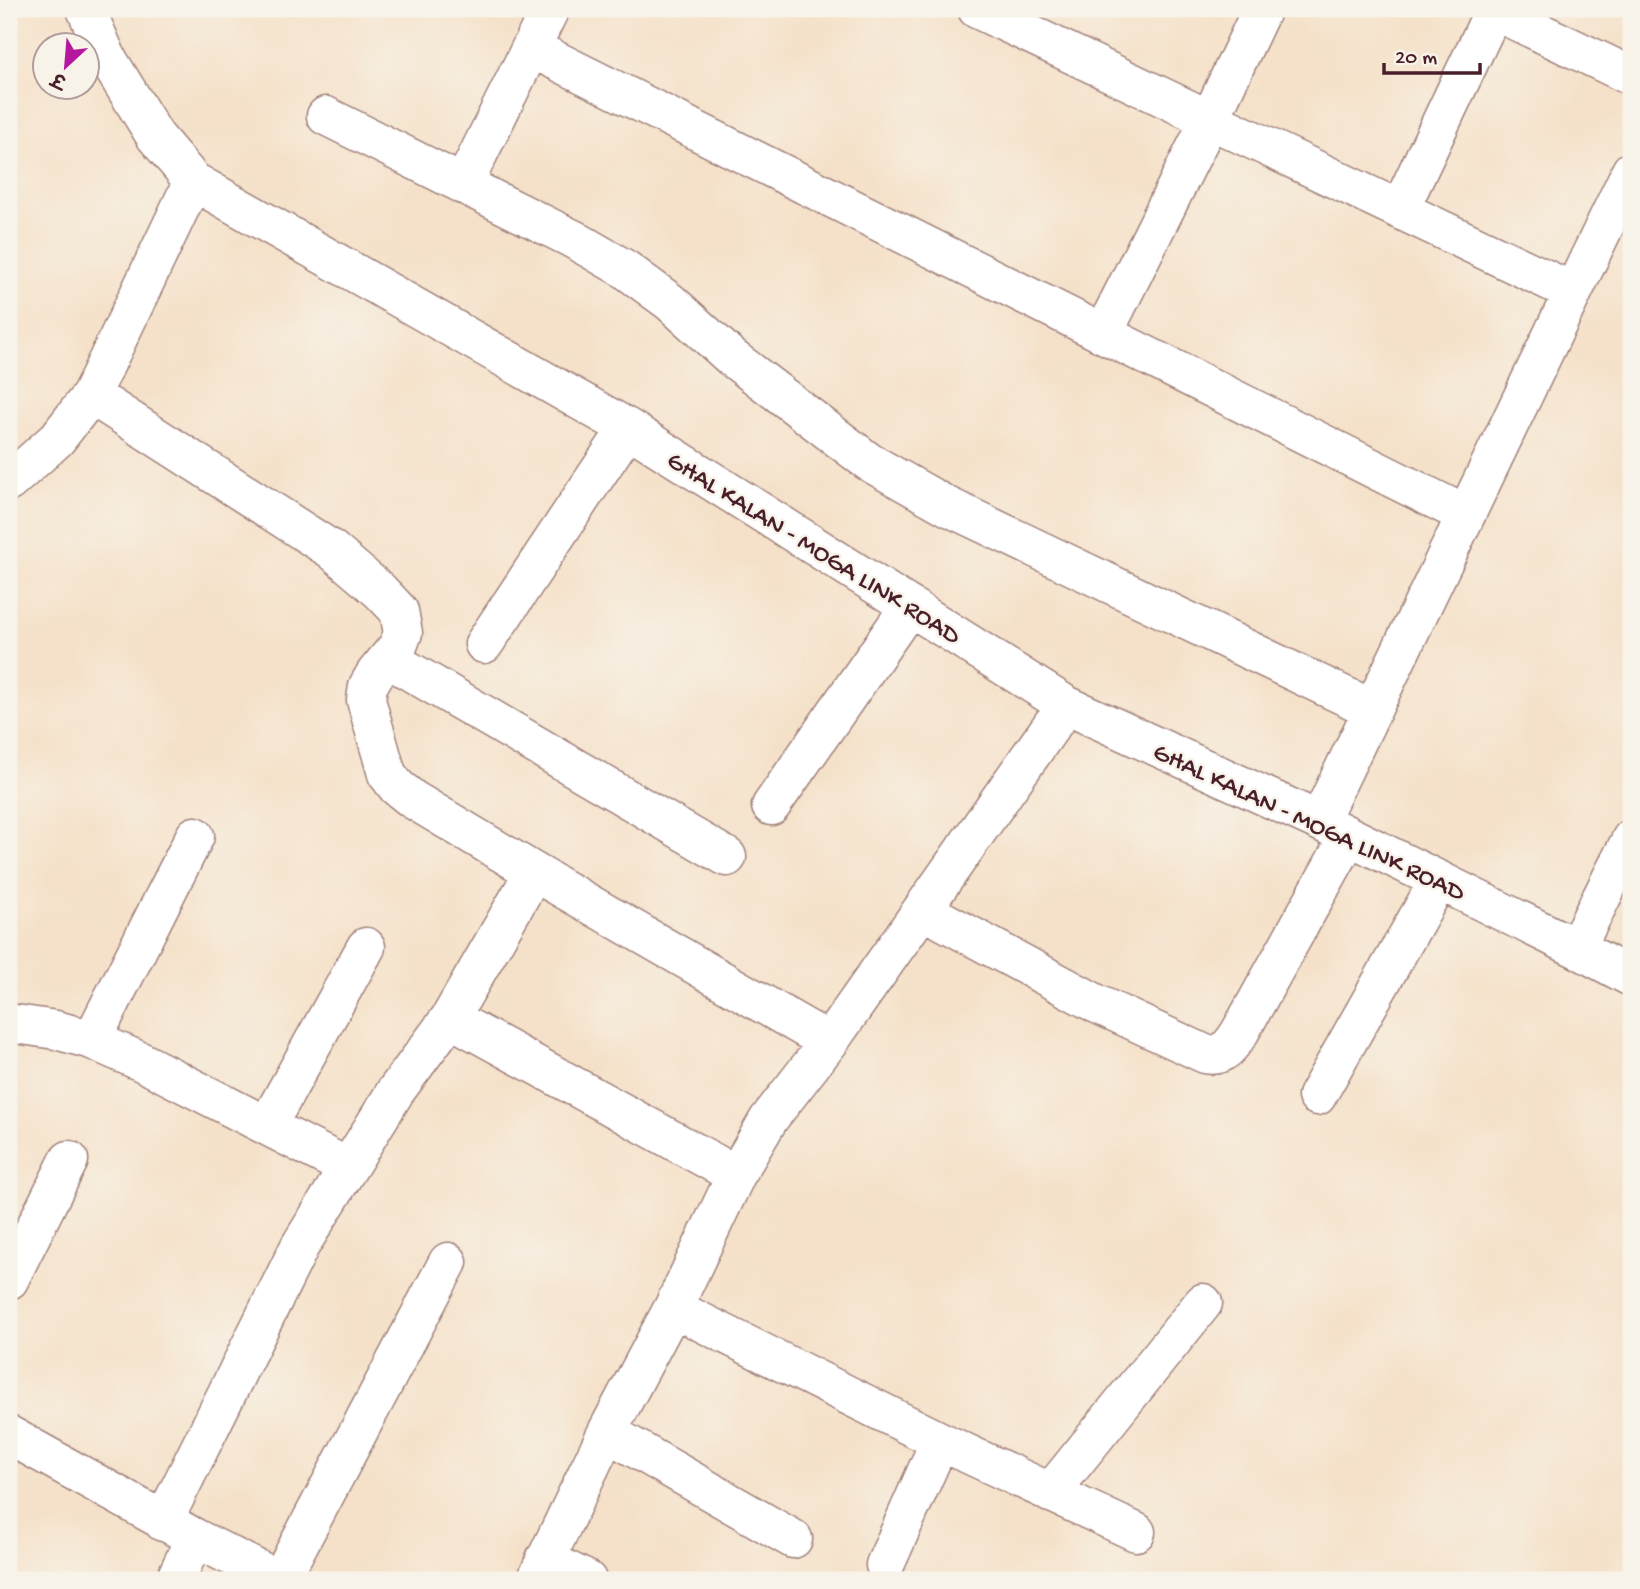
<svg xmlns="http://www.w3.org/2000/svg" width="1640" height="1589" font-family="'Gochi Hand','Playpen Sans Deva',sans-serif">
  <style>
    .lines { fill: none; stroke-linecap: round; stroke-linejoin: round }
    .minor-casing { stroke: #a0807a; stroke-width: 41 }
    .minor { stroke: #fff; stroke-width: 38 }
    .labels { text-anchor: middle; stroke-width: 5; stroke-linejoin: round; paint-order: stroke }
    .street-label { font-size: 26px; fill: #4a1f2b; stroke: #f7f3e8 }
  </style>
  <rect width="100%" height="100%" fill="#f7f3e8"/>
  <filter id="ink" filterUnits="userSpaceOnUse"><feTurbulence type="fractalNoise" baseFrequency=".0143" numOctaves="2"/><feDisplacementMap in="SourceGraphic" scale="14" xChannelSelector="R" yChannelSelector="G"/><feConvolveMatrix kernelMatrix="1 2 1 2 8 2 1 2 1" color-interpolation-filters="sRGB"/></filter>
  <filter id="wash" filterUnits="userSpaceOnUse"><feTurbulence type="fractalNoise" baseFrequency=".00686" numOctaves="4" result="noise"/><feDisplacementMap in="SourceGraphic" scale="28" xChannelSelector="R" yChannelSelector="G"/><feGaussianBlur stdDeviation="1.57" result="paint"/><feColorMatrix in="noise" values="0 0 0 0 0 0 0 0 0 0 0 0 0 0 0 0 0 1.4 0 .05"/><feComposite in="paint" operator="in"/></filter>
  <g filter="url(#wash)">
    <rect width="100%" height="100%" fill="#f5e1c9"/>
  </g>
  <g filter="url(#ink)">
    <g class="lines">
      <defs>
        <path id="minor" d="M86,9l21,49 48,78 38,45 435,247 438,277 253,116 257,127 55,29
          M977,9l596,283
          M1491,9l140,67
          M531,48l935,467
          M326,116l247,123 52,30 45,33 61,55 138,105 78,44 425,203
          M463,185l87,-176
          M1400,209l94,-199
          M1103,334l107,-215 52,-110
          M91,395l241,155 48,41 19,20 4,22 -5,13 -23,28 -7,12 -2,14 21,74 10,13 15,12 122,73 295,170
          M9,482l48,-43 34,-44 102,-214
          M484,644l144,-216
          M389,659l338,198
          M771,806l139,-200
          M1319,821l312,-650
          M923,910l174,94 108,50c18,4 26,-8 35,-22l109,-196
          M1576,948l55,-109
          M450,1018l286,157
          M9,1023l47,7 36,10 50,22 205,105
          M92,1040l103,-204
          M1317,1096l122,-216
          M267,1126l99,-179
          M9,1280l60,-120
          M673,1308l267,133 196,91
          M607,1432l186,107
          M9,1435l186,103
          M1050,1493l153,-190
          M163,1522l137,-276 95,-154 55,-74 84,-146
          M545,1559l42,21
          M885,1565l55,-124
          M175,1580l20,-42 84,42
          M280,1580l168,-318
          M536,1580l71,-148 66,-124 63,-133 33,-56 60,-77 237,-337"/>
      </defs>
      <!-- minor casing -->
      <use href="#minor" class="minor-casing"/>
      <!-- minor -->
      <use href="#minor" class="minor"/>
    </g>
  </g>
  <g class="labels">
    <!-- street labels -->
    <g class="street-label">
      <text transform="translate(815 546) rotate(32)" y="9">GHAL KALAN - MOGA LINK ROAD</text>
      <text transform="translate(1310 820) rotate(25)" y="9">GHAL KALAN - MOGA LINK ROAD</text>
    </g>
  </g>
  <!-- margin -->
  <rect width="1640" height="1589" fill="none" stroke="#f7f3e8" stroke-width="35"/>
  <!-- north arrow -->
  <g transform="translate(66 66) rotate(206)"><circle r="33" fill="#f7f3e8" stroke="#b29e9c" stroke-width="2"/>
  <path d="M0-5L12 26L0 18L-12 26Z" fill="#b5179e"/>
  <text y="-10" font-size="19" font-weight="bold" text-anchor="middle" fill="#4a1f2b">उ</text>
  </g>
  <!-- scale -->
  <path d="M1384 63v10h96v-10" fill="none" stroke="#4a1f2b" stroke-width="3.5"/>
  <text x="1395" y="63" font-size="21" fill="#4a1f2b" stroke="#f7f3e8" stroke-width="5" paint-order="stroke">20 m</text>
</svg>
